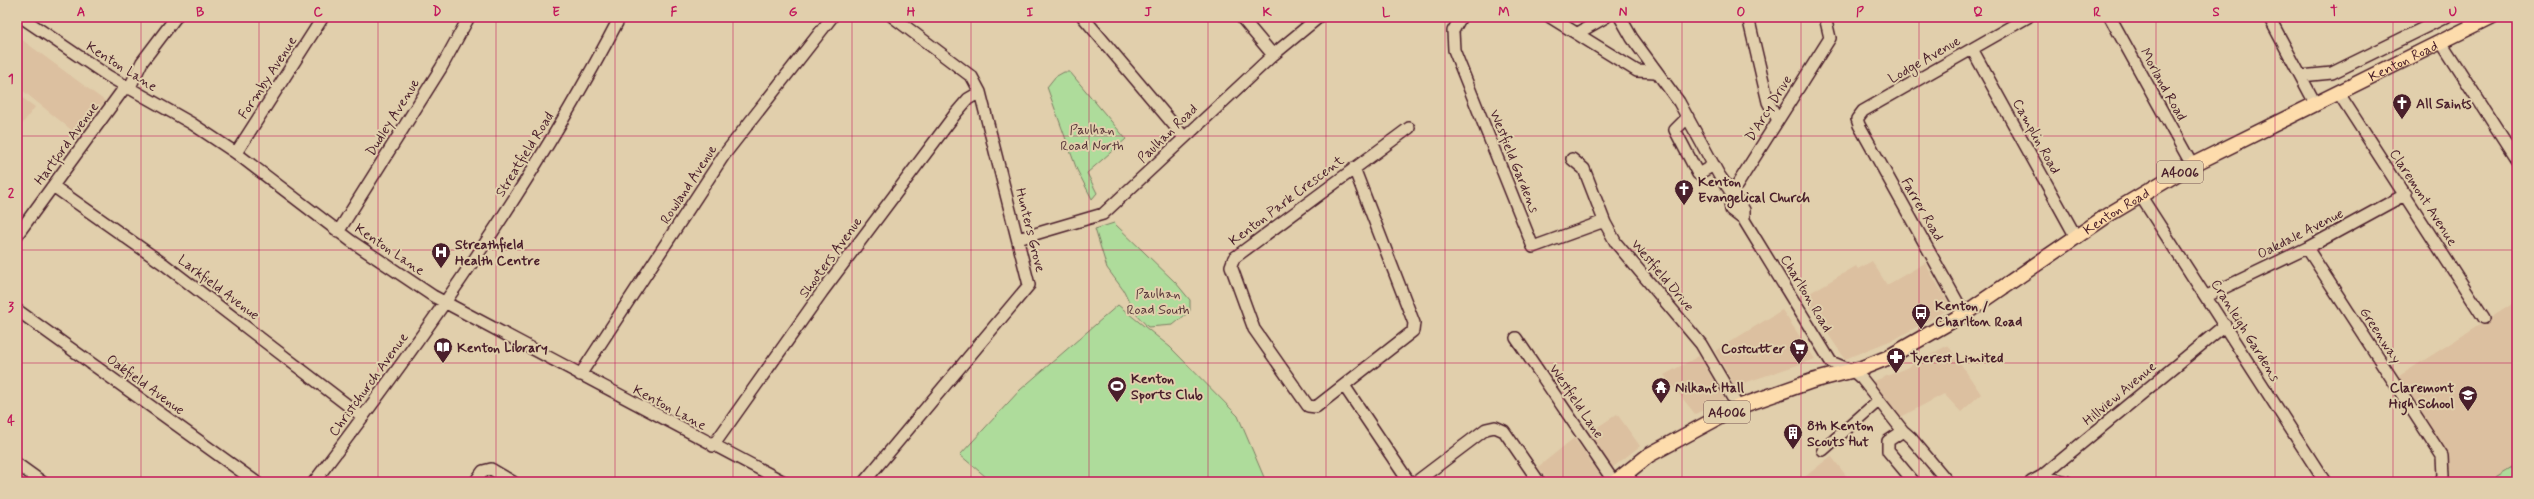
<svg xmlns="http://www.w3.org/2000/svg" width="2534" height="499" font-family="Mynerve,sans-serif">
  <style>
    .built { fill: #dcc0a0 }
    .green { fill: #aedc9b; stroke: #7c7e63 }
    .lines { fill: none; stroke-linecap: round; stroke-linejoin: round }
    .minor-casing { stroke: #4a1f2b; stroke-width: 14 }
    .major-casing { stroke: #4a1f2b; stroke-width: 17 }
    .minor { stroke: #e1cfac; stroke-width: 11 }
    .major { stroke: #fddcac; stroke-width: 14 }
    .grid { fill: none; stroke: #c2185b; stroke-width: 1; stroke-opacity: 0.55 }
    .labels { text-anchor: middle; stroke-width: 4; stroke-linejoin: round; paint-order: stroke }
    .shield { fill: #e1cfac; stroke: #775452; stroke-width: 1 }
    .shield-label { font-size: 13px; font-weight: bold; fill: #4a1f2b }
    .street-label { font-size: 14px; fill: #4a1f2b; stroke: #e1cfac }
    .poi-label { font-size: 14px; font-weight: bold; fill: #4a1f2b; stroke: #e1cfac; text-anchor: start }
    .park-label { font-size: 14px; fill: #543236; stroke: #e1cfac }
    .neatline { fill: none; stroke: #c2185b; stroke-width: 1.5 }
    .grid-label { font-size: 13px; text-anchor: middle; font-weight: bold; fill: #c2185b }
  </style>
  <rect width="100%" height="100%" fill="#e1cfac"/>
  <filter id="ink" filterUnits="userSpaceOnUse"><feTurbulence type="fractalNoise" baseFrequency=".025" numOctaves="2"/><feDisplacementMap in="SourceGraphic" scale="8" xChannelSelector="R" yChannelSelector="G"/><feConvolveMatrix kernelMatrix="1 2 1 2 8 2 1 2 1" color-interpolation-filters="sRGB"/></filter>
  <g filter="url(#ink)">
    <!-- built -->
    <path class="built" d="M17,36l88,65 -26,35 -62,-50z
      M17,94l18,13 -18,24z
      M1872,261l15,24 38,-22 26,45 -54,30 -52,21 -42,-62 53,-31 2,3z
      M2517,301v181h-70v-23l-51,-81z
      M1782,310l33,49 -80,27 -20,-35z
      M1948,345l33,49 -20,18 -17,-18 -45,24 -27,-36 34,-14z
      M1699,356l26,43 -30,15 -31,-39z
      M1617,414l23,32 -28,22 -23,-35z
      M1574,438l27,38 -7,6h-45l-11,-15z
      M1831,456l20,26h-49l-1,-2z"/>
    <!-- green -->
    <path class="green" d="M1064,72h6l56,67 -39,34 10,20 -5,6 -15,-29 -30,-83 8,-10z
      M1114,223l62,60 14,17v11l-17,14 -25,2 -14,-15 -10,-21 -17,-23 -12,-39z
      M1118,305l52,42 68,69 28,66h-274l-32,-27 60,-65z
      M2517,465v17h-28z"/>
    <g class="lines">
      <defs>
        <path id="minor" d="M21,17l87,59 83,47 45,30 115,88 82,55 351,186
          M1083,17l101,120
          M1241,17l32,38
          M1461,17l-8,14 1,19 79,197 66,-24h6
          M1550,17l87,54 18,1
          M1620,17l12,21 47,64 40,73 25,35v10
          M1748,17l20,85 10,18
          M2110,17l82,148
          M2269,17l46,86
          M1578,33l28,-16
          M2441,42l76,118
          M1972,49l104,188
          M2301,76l31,-3 114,-56
          M129,89l13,-27 34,-45
          M2338,92l146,226
          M1688,117l-13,13 23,44 16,-9
          M236,153l87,-136
          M1572,159l12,10 21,54 11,20 85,101 37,63
          M1354,168l60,155 -1,8 -97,76 -8,-1 -54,-77 -23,-63 3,-8 175,-130
          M53,186l112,79 198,152
          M1730,192l7,-7 93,-147 -5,-21
          M2140,195l185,287
          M1732,196l-2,6 1,8 13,10 87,142 22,9 9,8 41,52 8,7 37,44
          M338,232l103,-164 28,-51
          M17,235l108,-148
          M1018,239l85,-25 170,-159 46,-38
          M2307,248l135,208 1,20 -3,6
          M2207,296l100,-48 99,-54
          M17,310l239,172
          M1964,314l-105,-189 -2,-6 6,-8 165,-94
          M1516,338l98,144
          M580,375l144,-220 108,-138
          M1345,387l64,95
          M1903,431l-15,10v10l26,31
          M713,446l109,-154 134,-179 12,-14 12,-7
          M1823,450l55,-49
          M17,464l25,18
          M1627,473l5,9
          M2042,476l25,6
          M314,482c112,-148 220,-300 306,-465
          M475,482l8,-11 8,-2 22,13
          M864,482l165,-197 -49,-193 -8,-15 -79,-60
          M1416,482l70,-53 9,-2 9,4 35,51
          M2031,482l11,-6 183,-151"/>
        <g id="major">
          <path id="s1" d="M1615,482l34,-27 89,-48 74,-26 50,-13 25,-10 77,-44 144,-99 84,-50 299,-148"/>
        </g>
      </defs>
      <!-- minor casing -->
      <use href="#minor" class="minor-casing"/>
      <!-- major casing -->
      <use href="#major" class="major-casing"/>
      <!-- minor -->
      <use href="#minor" class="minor"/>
      <!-- major -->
      <use href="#major" class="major"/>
    </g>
  </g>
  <!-- grid -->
  <path class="grid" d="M141,17v465M259,17v465M378,17v465M496,17v465M615,17v465M733,17v465M852,17v465M971,17v465M1089,17v465M1208,17v465M1326,17v465M1445,17v465M1563,17v465M1682,17v465M1801,17v465M1919,17v465M2038,17v465M2156,17v465M2275,17v465M2393,17v465M17,136h2500M17,250h2500M17,363h2500"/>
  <!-- icons -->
  <defs>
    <symbol id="church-pin" viewBox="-11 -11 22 30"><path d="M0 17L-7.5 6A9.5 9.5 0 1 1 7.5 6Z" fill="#4a1f2b" stroke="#e1cfac"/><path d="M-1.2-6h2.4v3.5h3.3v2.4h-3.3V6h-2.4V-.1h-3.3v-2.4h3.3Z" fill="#fff"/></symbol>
    <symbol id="hospital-pin" viewBox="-11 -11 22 30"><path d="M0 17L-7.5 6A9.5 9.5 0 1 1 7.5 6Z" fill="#4a1f2b" stroke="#e1cfac"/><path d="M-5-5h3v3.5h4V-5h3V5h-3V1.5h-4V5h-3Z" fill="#fff"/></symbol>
    <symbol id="bus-pin" viewBox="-11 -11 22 30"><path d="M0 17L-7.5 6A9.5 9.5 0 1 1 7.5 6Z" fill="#4a1f2b" stroke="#e1cfac"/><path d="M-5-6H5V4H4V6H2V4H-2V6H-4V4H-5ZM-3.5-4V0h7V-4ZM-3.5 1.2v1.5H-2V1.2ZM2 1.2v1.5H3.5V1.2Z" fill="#fff"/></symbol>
    <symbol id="library-pin" viewBox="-11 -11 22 30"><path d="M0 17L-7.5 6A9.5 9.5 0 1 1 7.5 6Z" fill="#4a1f2b" stroke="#e1cfac"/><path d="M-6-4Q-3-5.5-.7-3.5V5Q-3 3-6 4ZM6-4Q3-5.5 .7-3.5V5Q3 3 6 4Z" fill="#fff"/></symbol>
    <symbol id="supermarket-pin" viewBox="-11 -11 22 30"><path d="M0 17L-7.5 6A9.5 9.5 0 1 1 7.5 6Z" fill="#4a1f2b" stroke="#e1cfac"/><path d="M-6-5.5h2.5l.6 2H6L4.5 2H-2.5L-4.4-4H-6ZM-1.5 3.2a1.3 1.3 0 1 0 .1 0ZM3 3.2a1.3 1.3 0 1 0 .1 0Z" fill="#fff"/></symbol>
    <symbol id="pharmacy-pin" viewBox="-11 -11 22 30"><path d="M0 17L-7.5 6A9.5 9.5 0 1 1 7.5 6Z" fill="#4a1f2b" stroke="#e1cfac"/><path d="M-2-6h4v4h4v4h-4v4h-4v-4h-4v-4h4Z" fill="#fff"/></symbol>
    <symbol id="stadium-pin" viewBox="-11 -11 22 30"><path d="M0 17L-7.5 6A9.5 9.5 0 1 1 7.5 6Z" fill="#4a1f2b" stroke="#e1cfac"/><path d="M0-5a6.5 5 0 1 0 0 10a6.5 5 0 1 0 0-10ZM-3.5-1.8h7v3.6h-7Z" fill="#fff"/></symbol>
    <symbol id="temple-pin" viewBox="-11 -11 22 30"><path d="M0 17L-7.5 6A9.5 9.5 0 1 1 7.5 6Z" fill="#4a1f2b" stroke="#e1cfac"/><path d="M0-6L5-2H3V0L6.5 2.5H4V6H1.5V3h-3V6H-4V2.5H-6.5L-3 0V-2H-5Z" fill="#fff"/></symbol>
    <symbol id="school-pin" viewBox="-11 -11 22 30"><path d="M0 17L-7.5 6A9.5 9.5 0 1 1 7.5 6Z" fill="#4a1f2b" stroke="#e1cfac"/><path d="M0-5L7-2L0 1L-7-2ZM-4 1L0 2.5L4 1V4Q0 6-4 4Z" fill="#fff"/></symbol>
    <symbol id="building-pin" viewBox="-11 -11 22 30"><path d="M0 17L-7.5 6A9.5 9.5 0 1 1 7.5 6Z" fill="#4a1f2b" stroke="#e1cfac"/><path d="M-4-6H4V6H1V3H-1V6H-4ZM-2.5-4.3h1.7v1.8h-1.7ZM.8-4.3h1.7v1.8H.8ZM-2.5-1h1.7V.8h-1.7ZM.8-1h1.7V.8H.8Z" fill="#fff"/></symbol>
  </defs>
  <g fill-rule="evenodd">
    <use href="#church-pin" x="2391" y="92" width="22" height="30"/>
    <use href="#church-pin" x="1673" y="178" width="22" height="30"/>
    <use href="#hospital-pin" x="430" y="241" width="22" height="30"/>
    <use href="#bus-pin" x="1910" y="302" width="22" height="30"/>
    <use href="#library-pin" x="432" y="336" width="22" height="30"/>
    <use href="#supermarket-pin" x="1788" y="337" width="22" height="30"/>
    <use href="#pharmacy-pin" x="1885" y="346" width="22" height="30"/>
    <use href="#stadium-pin" x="1106" y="375" width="22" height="30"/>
    <use href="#temple-pin" x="1650" y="376" width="22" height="30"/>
    <use href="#school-pin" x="2457" y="384" width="22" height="30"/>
    <use href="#building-pin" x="1782" y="422" width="22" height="30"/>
  </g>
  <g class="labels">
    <!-- shield labels -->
    <g class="shield">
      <rect x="2157" y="161" width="46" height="22" rx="3"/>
      <rect x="1704" y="401" width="46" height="22" rx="3"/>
    </g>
    <g class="shield-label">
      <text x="2180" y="177">A4006</text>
      <text x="1727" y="417">A4006</text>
    </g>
    <!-- street labels -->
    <g class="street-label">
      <text transform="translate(1924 59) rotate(-30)" y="5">Lodge Avenue</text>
      <text dy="5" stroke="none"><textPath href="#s1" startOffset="898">Kenton Road</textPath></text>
      <text transform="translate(122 66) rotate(32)" y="5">Kenton Lane</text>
      <text transform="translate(267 77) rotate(-57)" y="5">Formby Avenue</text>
      <text transform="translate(2164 84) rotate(61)" y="5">Morland Road</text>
      <text transform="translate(1768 108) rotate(-58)" y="5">D'Arcy Drive</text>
      <text transform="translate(392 117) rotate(-58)" y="5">Dudley Avenue</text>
      <text transform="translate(1167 133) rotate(-44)" y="5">Paulhan Road</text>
      <text transform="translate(2037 136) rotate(61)" y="5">Camplin Road</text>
      <text transform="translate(66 143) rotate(-54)" y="5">Hartford Avenue</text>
      <text transform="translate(524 154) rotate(-58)" y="5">Streatfield Road</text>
      <text transform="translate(1515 161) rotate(68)" y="5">Westfield Gardens</text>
      <text transform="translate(688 184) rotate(-57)" y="5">Rowland Avenue</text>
      <text transform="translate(2424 197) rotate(57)" y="5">Claremont Avenue</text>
      <text transform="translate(1286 200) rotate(-37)" y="5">Kenton Park Crescent</text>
      <text transform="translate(1923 209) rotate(60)" y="5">Farrer Road</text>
      <text dy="5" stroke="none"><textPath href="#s1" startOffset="574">Kenton Road</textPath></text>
      <text transform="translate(1031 230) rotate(76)" y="5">Hunters Grove</text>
      <text transform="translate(2300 233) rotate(-27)" y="5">Oakdale Avenue</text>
      <text transform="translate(390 249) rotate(34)" y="5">Kenton Lane</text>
      <text transform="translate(830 257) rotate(-54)" y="5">Shooters Avenue</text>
      <text transform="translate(1663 275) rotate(50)" y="5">Westfield Drive</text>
      <text transform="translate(219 287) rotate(37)" y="5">Larkfield Avenue</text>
      <text transform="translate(1807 293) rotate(59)" y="5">Charlton Road</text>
      <text transform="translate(2246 330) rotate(58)" y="5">Cranleigh Gardens</text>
      <text transform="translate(2381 335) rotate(57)" y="5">Greenway</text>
      <text transform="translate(146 384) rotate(36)" y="5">Oakfield Avenue</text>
      <text transform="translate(368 384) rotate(-54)" y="5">Christchurch Avenue</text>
      <text transform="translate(2119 393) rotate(-40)" y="5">Hillview Avenue</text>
      <text transform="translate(1577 401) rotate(56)" y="5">Westfield Lane</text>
      <text transform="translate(670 407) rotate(28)" y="5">Kenton Lane</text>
    </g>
    <!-- poi labels -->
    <g class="poi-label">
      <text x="2416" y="108">All Saints</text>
      <text x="1698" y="186">Kenton<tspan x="1698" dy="16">Evangelical Church</tspan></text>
      <text x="455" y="249">Streathfield<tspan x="455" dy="16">Health Centre</tspan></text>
      <text x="1935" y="310">Kenton /<tspan x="1935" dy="16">Charlton Road</tspan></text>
      <text x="457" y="352">Kenton Library</text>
      <text x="1785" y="353" text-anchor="end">Costcutter</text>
      <text x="1910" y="362">Tyerest Limited</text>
      <text x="1131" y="383">Kenton<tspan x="1131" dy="16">Sports Club</tspan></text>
      <text x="1675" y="392">Nilkant Hall</text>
      <text x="2454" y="392" text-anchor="end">Claremont<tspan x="2454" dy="16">High School</tspan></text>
      <text x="1807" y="430">8th Kenton<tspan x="1807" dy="16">Scouts Hut</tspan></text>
    </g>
    <!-- park labels -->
    <g class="park-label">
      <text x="1092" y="134">Paulhan<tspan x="1092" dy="16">Road North</tspan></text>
      <text x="1158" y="298">Paulhan<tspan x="1158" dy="16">Road South</tspan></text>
    </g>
  </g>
  <!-- margin -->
  <rect width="2534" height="499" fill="none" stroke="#e1cfac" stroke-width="44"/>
  <rect x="22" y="22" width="2490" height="455" class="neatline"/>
  <g class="grid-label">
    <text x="81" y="16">A</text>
    <text x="200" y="16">B</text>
    <text x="318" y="16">C</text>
    <text x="437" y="16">D</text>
    <text x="556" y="16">E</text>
    <text x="674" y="16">F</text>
    <text x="793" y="16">G</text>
    <text x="911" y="16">H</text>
    <text x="1030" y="16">I</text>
    <text x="1148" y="16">J</text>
    <text x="1267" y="16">K</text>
    <text x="1386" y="16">L</text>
    <text x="1504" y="16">M</text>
    <text x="1623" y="16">N</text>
    <text x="1741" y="16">O</text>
    <text x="1860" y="16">P</text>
    <text x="1978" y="16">Q</text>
    <text x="2097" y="16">R</text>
    <text x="2216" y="16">S</text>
    <text x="2334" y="16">T</text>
    <text x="2453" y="16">U</text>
    <text x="11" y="83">1</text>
    <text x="11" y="197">2</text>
    <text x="11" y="311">3</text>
    <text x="11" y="425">4</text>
  </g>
</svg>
